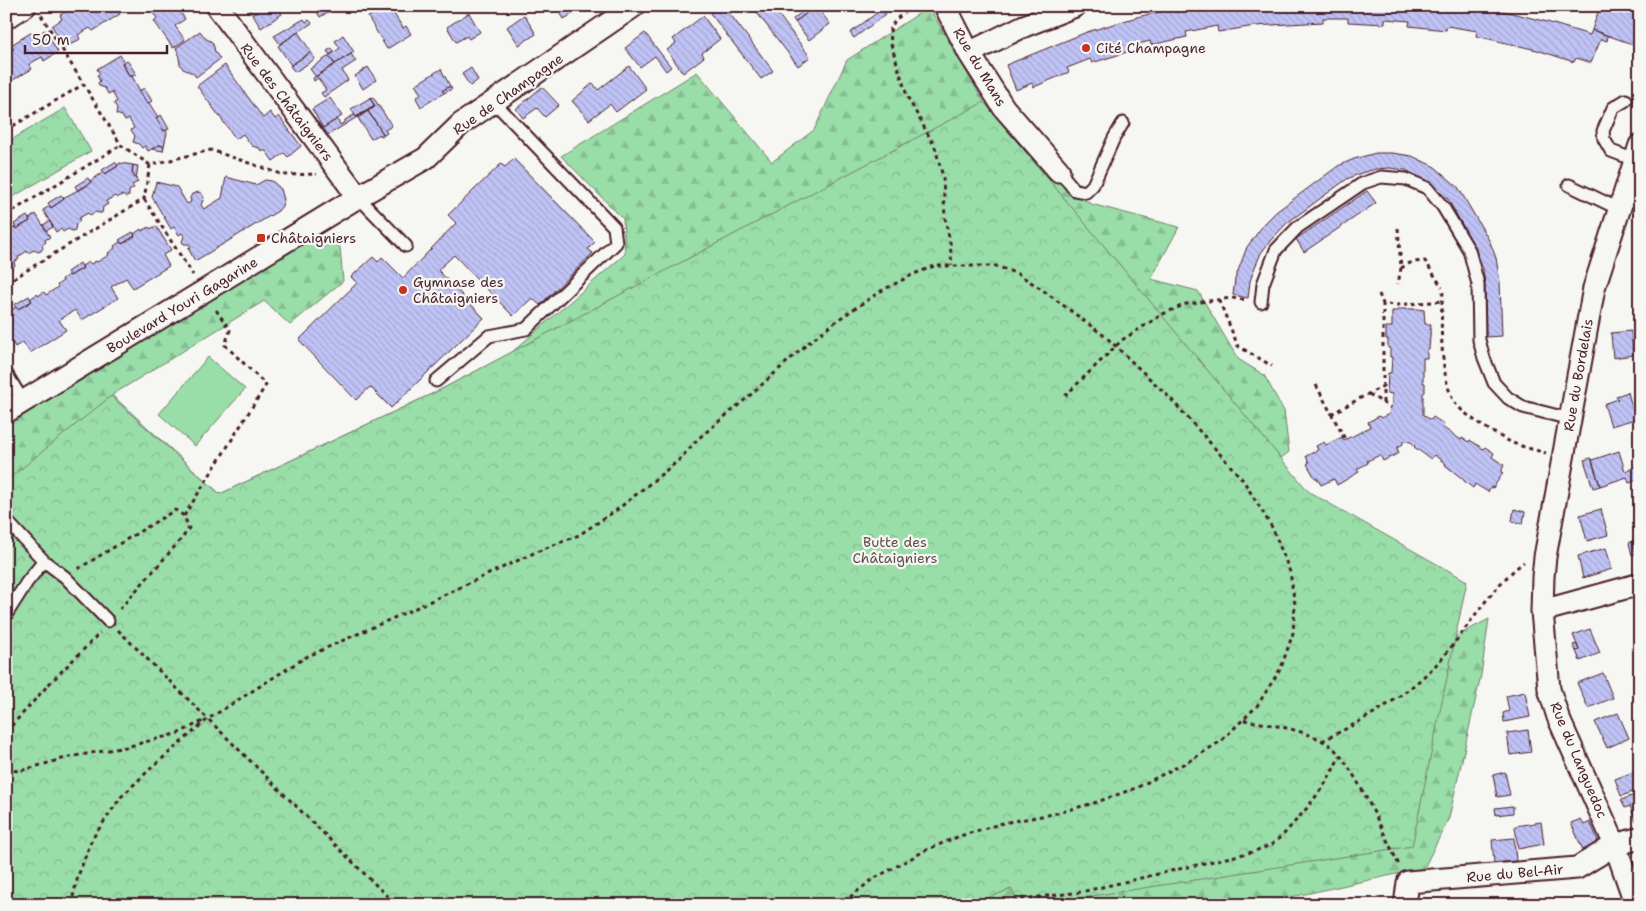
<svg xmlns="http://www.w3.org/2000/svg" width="1646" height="911" font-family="'Shantell Sans',sans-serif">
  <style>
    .grass { fill: #99dda8; stroke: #727e6a }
    .forest { fill: url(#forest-firs); stroke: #727e6a }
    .park { fill: url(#park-crowns); stroke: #727e6a }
    .building { fill: url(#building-back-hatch); stroke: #4a1f2b }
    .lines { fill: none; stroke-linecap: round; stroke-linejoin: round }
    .service-casing { stroke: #4a1f2b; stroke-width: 15 }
    .minor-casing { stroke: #4a1f2b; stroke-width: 25 }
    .path { stroke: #4a1f2b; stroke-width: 3; stroke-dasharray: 4 4; stroke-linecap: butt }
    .service { stroke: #f6f6f2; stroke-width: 11 }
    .minor { stroke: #f6f6f2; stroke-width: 21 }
    .poi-dot { fill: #c8321e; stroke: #f6f6f2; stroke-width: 2 }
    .labels { text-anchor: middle; stroke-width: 4.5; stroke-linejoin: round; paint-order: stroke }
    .poi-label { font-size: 14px; fill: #4a1f2b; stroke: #f6f6f2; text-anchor: start }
    .street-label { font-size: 14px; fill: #4a1f2b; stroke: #f6f6f2 }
    .park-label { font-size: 14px; fill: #5e4e4a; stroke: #f6f6f2 }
  </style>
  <defs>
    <pattern id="forest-firs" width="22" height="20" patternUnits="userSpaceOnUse" patternTransform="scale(1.25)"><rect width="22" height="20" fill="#99dda8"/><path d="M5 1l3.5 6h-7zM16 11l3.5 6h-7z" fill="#85bd91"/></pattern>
    <pattern id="park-crowns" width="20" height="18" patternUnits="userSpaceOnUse" patternTransform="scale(1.25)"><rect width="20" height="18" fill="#99dda8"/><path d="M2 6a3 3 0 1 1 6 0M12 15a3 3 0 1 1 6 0" fill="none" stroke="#85bd91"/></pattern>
    <pattern id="building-back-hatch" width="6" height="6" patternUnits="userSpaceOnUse" patternTransform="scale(1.25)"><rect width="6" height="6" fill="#bfc3f5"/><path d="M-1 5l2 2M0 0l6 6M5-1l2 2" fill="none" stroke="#a6a7d2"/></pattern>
  </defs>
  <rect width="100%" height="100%" fill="#f6f6f2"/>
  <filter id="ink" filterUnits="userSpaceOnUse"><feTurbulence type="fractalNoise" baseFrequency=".02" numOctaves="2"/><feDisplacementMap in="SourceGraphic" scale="10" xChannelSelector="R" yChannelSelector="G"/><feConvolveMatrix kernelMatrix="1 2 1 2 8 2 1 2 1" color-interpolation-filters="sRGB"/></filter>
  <g filter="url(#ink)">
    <!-- grass -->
    <path class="grass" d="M208,357l37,32 -50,57 -36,-32z"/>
    <!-- forest -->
    <path class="forest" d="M929,7l55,95 57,68 50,34 88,23 -28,52 47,12 40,68 26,16 20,36 5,41 -17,13 156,186 61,-32 -8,56 -32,143 -25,50 -137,30 -44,7h-1237v-483l313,-190 21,15 3,34 -53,44 -26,-24 -152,94 108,99 220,-104 71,-37 114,-99 -2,-35 -62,-63 136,-84 75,90 42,-32 33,-70z"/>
    <!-- park -->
    <path class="park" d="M984,102l325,390 158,89 -55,265 -377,59h-15l-9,-16 -41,16h-964v-424l105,-85 109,98 220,-104z
      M65,108l26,43 -85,50v-58z"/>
    <!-- building -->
    <path class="building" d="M74,6h50l-6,4 2,4 -27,17 -3,-3 -12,7 2,4 -15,9 -13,-22 10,-7 -2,-4z
      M156,6h25l-3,3 7,10 -10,7 10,14 -12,8 -19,-27 3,-3 -5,-6 6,-4z
      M247,6h30l5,8 -21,14z
      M313,6h16l2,4 -11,7z
      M387,6h2l14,22 3,-2 5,8 -24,15 -19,-32z
      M555,6h17l4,6 -12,7z
      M572,6h11l-7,6z
      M719,6h5l49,65 -12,8 -51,-66z
      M757,6h15l38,51 -12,9 -44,-57z
      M810,6h6l14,18 -21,16 -14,-18 13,-10 -2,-3z
      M1485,6l62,16 43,13 2,-5 16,6 -1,5 -6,-2 -10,24 -15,-5 -2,4 -37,-12 -61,-14 1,-5 -30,-5 -1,4 -37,-4 1,-5 -25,-2v5l-37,-2v-4h-25v4l-68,4 -37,6 -1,-6 -31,6 1,5 -36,8 -1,-4 -23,6v5l-35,11 -2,-4 -23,9 2,4 -35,15 -2,-4 -16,7 -10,-25 81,-33 50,-15 48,-11z
      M1600,6h40v26l-5,13 -43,-15z
      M806,9l2,3 -13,10 -2,-3z
      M882,9l4,5 -32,24 -4,-5z
      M469,13l11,19 -11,7 -2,-3 -11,6 -9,-15z
      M524,15l12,19 -17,11 -12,-18z
      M703,16l17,23 -18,14 2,4 -21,16 -16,-23 9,-7 -3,-4z
      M304,19l2,3 3,-2 3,3 -32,21 -6,-8z
      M45,30l13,22 -14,9 -2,-4 -13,7 3,5 -26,15v-31l8,-4 -3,-4 21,-13 3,4z
      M200,31l5,7 7,4 2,5 1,5 5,7 -24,18 -3,-4 -10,-4 -3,-5 -2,-12 -2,-4z
      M298,32l13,20 -20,13 -13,-19z
      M645,33l26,34 -5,4 -11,-15 -15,11 -15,-19z
      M343,35l11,17 -19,12 -6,-8 11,-8 -5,-7z
      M332,48l2,4 -4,3 -3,-4z
      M311,52l4,7 -20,13 -5,-6z
      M351,54l5,7 -14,9 6,10 -24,17 -3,-4 5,-3 -8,-12 -4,3 -1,-3z
      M120,55l4,7 -2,1 8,14 2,-1 15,28 2,-1 9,14 -2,1 8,13 2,-1 1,3 -3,13 -5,-1 -11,6 -3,-5 -3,2 -3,-4 -6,-2 2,-6 -4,-6 3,-2 -5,-9 -4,2 -3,-5 -6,-2 1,-6 -3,-5 3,-2 -5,-9 -4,2 -3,-6 -6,-2 -1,-3 2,-2 -3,-6 3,-1 -3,-5z
      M329,56l6,8 -19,13 -6,-8z
      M127,60l9,14 -6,3 -8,-14z
      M225,65l38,53 7,-6 5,7 4,-3 22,30 -13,11 -4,-4 -11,8 -7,-10h-4l-3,-3 -7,-2 -9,-12 -7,5 -39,-53z
      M629,66l17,23 -30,23 -6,-8 -21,16 -17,-19 21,-18 5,7z
      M368,67l8,13 -13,9 -8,-13z
      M471,68l7,12 -8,6 -8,-12z
      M441,69l9,17 -8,5 2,2 -23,14 -5,-9 5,-4 -6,-9z
      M450,86l2,3 -8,4 -2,-2z
      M542,87l17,18 -14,12 -8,-9 -14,10 -7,-9z
      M144,88l8,13 -5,3 -8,-13z
      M373,97l19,29 -7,4 2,3 -3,2 -16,-24 7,-4 -5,-9z
      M330,98l12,18 -19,12 -11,-19z
      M370,98l5,8 -19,11 -5,-8z
      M375,106l-47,29 -5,-7 14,-9 3,6 5,-3v-2l9,-5 2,2z
      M368,111l16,24 -3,1 -1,-2 -9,5 -13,-21z
      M161,115l8,14 -5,2 -8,-13z
      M159,145l5,1 -1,5 -11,-2z
      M1376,153h16l20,3 23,11 23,20 32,55 6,16 4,24 2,54 -16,1 -1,-53 -2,-15 -8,-21 -27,-49 -22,-19 -21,-10 -15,-2 -14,1 -15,4 -14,6 -60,44 -17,18 -9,12 -6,14 -5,14 -2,17 -15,-3 2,-16 12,-32 17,-23 12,-12 62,-46 16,-7z
      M514,159l81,83 -7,7 5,4 -53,52 -8,-7 -19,18 -59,-61 -16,15 46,48 -93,90 -21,-21 -14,13 -57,-60 58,-57 -6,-6 22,-20 5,5 4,-5 21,21 53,-55 -8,-8 53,-51 4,3z
      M115,162l3,4 -13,8 -3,-4z
      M120,163l13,2 -1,8 6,9 -6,3 2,3 -5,3v5l-3,1 -4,-2 -5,3 -2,-2 -9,5 2,3 -5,3 -1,6h-3l-3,-1 -6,3 -2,-2 -9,5 1,3 -4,3 -1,6 -3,1 -4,-2 -5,3 -2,-3 -5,3 -13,-22 7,-4 1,2 13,-9 -1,-1 28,-15 -1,-2 14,-9 1,2 13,-8 -1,-1z
      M133,165l5,1 -2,13 -4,-6z
      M226,177l30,8 9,-5 7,1 9,8 3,11 -2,6 -4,5 -83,50 -7,-13 3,-1 -2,-3h-5l-2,-2 2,-6 -2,-3 -3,2 -5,-8 -3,2 -19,-32 4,-15 21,5 10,17 4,-2 -1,-4 2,-4 7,-2 3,2 2,4 -3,7 3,4 18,-11z
      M88,178l3,5 -13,8 -3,-5z
      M1367,191l9,12 -72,49 -8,-13z
      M61,195l3,4 -13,9 -3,-5z
      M36,214l14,23 -5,3 1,2 -4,3 1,3 -2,3 -3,1 -4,-2 -6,3 -1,-2 -9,6 1,2 -5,3 1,3 -2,3h-6l-1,-35 9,-6 1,2 14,-8 -1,-2z
      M27,216l3,5 -14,8 -2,-5z
      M50,221l3,6 -7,4 -3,-6z
      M156,226l15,24 -8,5 6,11 -36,22 -7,-10 -15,9 7,11 -36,22 -7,-10 -16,10 7,10 -36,23 -7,-11 -8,5 -9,-13v-18l5,-3 -1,-2 6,-4 2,2 14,-8 -2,-2 7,-5 1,2 6,-4 2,3 12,-8 -1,-2 6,-4 -1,-2 7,-4 1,1 13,-8 -1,-2 7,-4 2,2 5,-3 1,1 12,-7 -1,-2 7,-5 -1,-2 6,-4 2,2 13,-8 -1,-2 7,-5 1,2 7,-4 1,2z
      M133,232l2,4 -13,8 -3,-4z
      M80,263l3,5 -13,8 -3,-4z
      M29,296l3,5 -14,8 -4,-4z
      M1398,309h20l6,1 1,14h6l-2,25h-2v9h-4v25h2v9l-2,1v22l8,5 2,-3 11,7 -2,3 19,13 1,-2 7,4 1,-2 13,9 2,-2 9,6 -2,4 12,8 -3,7 2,1 -10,15 -2,-1 -3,5 -13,-8 -2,4 -9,-7v-1l-19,-15 1,-1 -12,-9 -3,4 -17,-12 1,-1 -4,-4 -8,-1v3l-6,4 2,5 -16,8 -3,-6 -13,6 1,2 -11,6 2,3 -22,13 -3,-6 -13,6 -4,-7h-2l-8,-14 2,-1 -3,-7 12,-6 -2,-4 8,-4 2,3 16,-8 1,3 10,-4 17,-9 -2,-5 11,-6 2,2 8,-4 3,-11v-9l-5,-1 1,-20h3l1,-16h-2v-9h-2v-9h-2v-12h6v-16h6z
      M1631,331l2,24 -20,3 -2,-25z
      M1628,392l7,27 -24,7 -7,-22 14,-5 -2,-3z
      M1619,451l6,20 13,-5 2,13 -11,4 -2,-6 -27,9 -8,-26z
      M1591,458l9,28 -7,2 -9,-28z
      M1514,509l11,3 -2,12 -11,-3z
      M1601,509l7,26 -21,6 -7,-26z
      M1640,539v24h-1l-7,-22z
      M1633,541l3,13 -4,1 -3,-12z
      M1606,548l6,21 -29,9 -5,-22z
      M1590,629l10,24 -20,8 -4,-10 3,-1 -6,-15z
      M1577,644l2,6 -3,1 -3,-6z
      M1603,673l10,25 -25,10 -11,-25z
      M1525,692l5,25 -26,5 -1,-9 6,-2 -3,-15z
      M1618,713l11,25 -22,10 -12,-26z
      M1528,730l3,22 -21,3 -3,-22z
      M1636,771l3,10 -3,2 3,7 -18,6 -6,-17z
      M1505,772l5,23 -13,2 -4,-22z
      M1640,793v27l-4,2 -6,-16 -5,2 -4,-8z
      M1513,806v7l-17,2 -1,-7z
      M1581,819l3,6 6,-3 8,18 -3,5 -12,5 -12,-27z
      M1541,822l3,22 -26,5 -3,-23z
      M1514,838l2,23 -22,2 -2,-23z"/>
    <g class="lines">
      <defs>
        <path id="service" d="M1626,100l-13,8 -10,23 1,8 7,12 24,9
          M1059,171l16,19 11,2 7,-7 21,-47 9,-15
          M1569,185l50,24
          M358,197l48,49
          M1623,198l17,5
          M1261,302l2,-18 13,-34 22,-23 65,-44 18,-6 25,2 21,9 16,19 26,43 9,34 1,56 5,18 10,25 14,15 15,9 47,12
          M6,373l17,28
          M436,381l53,-45 37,-7 90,-86 -2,-16 -120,-125
          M6,520l38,41 21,16 43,44
          M6,615l21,-33 17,-21"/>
        <path id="minor" d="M217,6l141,191
          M945,6l24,47 35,55 55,63
          M6,18l19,-12
          M969,53l55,-27 51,-20
          M6,412l352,-215 68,-39 35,-34 173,-118
          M1542,611l98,-27
          M1405,905l3,-23 169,-14 38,-23 25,-7
          M1636,905l-21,-60 -57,-128 -9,-28 -7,-78 1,-34 2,-20 49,-269 46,-143"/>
      </defs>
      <!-- service casing -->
      <use href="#service" class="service-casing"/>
      <!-- minor casing -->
      <use href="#minor" class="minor-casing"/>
      <!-- path -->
      <path class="path" d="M913,6l-18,14 -5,10 1,14 16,52 28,51 8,30 2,41 5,24 2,24
        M41,15l80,130 29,20 61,-15 73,25 33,-1
        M6,130l78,-46
        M144,199l49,76
        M6,215l115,-70
        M1398,228l3,40 -3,16
        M1401,268l11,-6 13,-1 17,26
        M6,283l138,-84 6,-34
        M1443,292c-3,27 -3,86 11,109 7,13 45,36 59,42 10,4 22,7 33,10
        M1379,294l4,10 14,1 45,-4
        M1219,300l19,46 34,20
        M1316,385l29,54
        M1369,394l22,14
        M1065,396l57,-56 41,-26 23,-10 45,-6 17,2
        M1383,403v-99
        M1331,414l52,-28
        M184,516l82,-131 -41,-40 5,-15 -16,-23
        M78,569l97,-59 9,6 5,12 -6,9 -65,74
        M118,630l278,275
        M1244,720c28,5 60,9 84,24 24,15 57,93 71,121
        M6,732l44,-49 50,-50
        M1322,741c44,-22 88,-46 121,-84 27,-32 48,-70 81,-95
        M6,769l2,1 12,1 49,-14 57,-10 53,-14 24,-12
        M71,905l7,-29 14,-37 29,-42 28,-27 59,-51 98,-62 101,-45 129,-60 43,-17 39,-26 60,-48 21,-23 48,-40 60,-54 32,-25 42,-28 33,-17 20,-8h62l22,8 22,14 66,49 65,62 72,81 30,49 17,43 5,33 -2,28 -12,35 -24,38 -36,35 -30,19 -55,28 -42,15 -41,11 -50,9 -43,13 -32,13 -55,30 -33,26
        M990,905l8,-3 83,-10 171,-40 19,-7 13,-11 24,-27 19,-26 13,-25"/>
      <!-- service -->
      <use href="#service" class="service"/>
      <!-- minor -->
      <use href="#minor" class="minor"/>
    </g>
  </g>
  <!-- markers -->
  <g class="poi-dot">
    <circle cx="1086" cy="48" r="5"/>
    <rect x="256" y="233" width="10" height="10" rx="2.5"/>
    <circle cx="403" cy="290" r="5"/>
  </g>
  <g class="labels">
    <!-- poi labels -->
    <g class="poi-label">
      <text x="1096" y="53">Cité Champagne</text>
      <text x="271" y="243">Châtaigniers</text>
      <text x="413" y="287">Gymnase des<tspan x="413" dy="16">Châtaigniers</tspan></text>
    </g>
    <!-- street labels -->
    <g class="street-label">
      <text transform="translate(980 67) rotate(59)" y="5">Rue du Mans</text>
      <text transform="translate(508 94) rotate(-35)" y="5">Rue de Champagne</text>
      <text transform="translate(287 102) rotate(53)" y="5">Rue des Châtaigniers</text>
      <text transform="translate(182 305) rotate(-31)" y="5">Boulevard Youri Gagarine</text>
      <text transform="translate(1578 375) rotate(-80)" y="5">Rue du Bordelais</text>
      <text transform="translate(1579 760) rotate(67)" y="5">Rue du Languedoc</text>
      <text transform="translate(1515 873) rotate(-5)" y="5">Rue du Bel-Air</text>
    </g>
    <!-- park labels -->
    <g class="park-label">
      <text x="895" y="547">Butte des<tspan x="895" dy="16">Châtaigniers</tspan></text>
    </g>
  </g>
  <!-- margin -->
  <rect width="1646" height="911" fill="none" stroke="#f6f6f2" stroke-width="25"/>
  <rect x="12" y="12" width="1621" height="886" fill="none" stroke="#4a1f2b" stroke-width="2" filter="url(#ink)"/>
  <!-- scale -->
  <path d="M25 45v8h142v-8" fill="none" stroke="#4a1f2b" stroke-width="2.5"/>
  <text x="32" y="45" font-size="15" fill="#4a1f2b" stroke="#f6f6f2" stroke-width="4" paint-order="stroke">50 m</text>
</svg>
